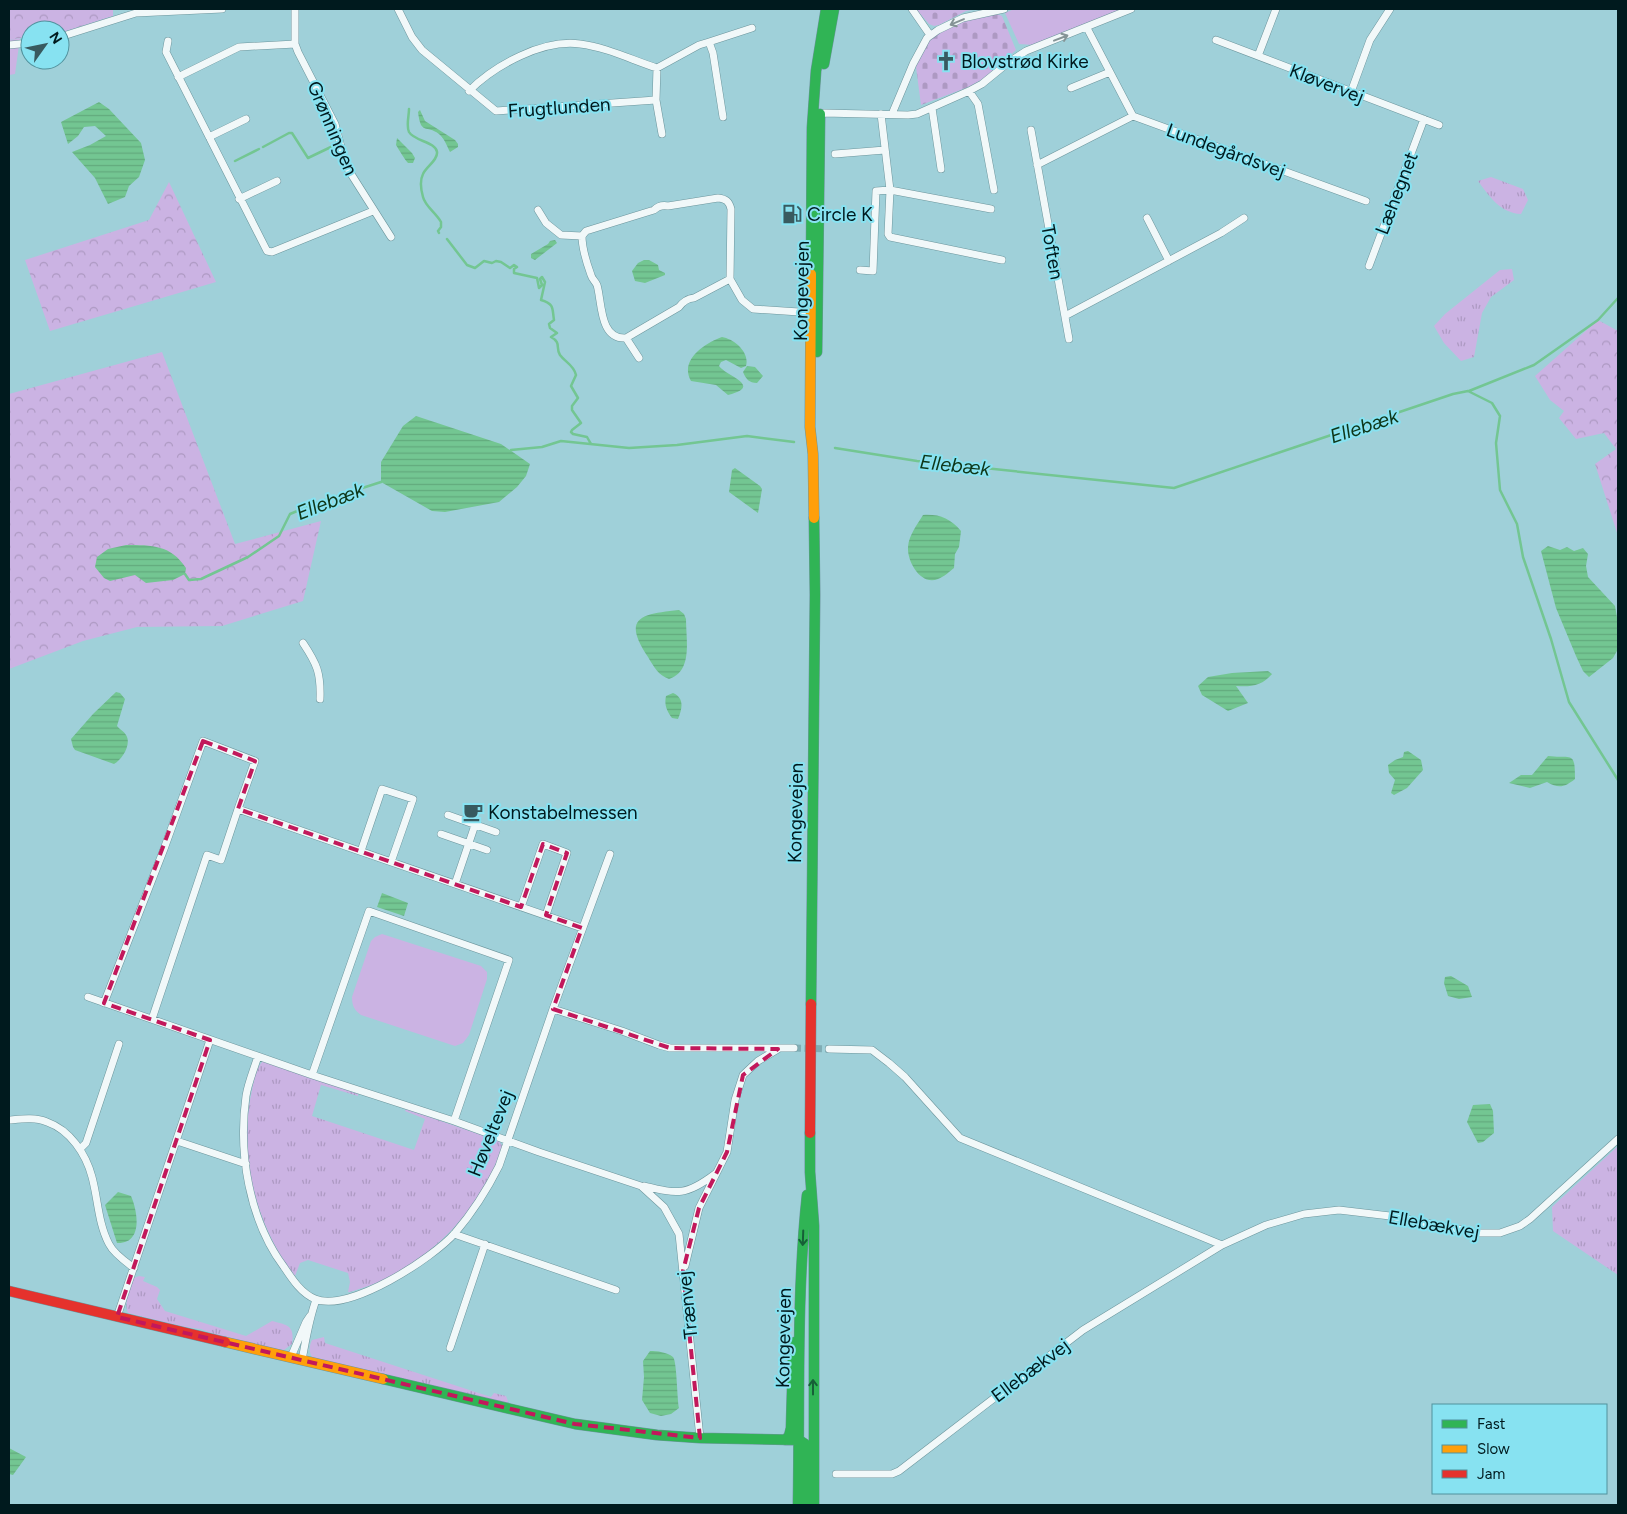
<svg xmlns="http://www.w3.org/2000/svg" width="1627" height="1514" font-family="Figtree,sans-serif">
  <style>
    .grass { fill: url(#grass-tufts) }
    .forest { fill: url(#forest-crowns) }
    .cemetery { fill: url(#cemetery-stones) }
    .park { fill: #cbb3e3 }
    .water { fill: url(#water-rules) }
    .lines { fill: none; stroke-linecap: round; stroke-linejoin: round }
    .stream { stroke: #73c692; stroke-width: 2.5 }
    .street-tunnel { stroke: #7facb4; stroke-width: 7; stroke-dasharray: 7 3.5; stroke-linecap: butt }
    .street-casing { stroke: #6c959c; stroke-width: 8 }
    .fast-casing { stroke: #6c959c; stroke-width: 11 }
    .slow-casing { stroke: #6c959c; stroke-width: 11 }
    .jam-casing { stroke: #6c959c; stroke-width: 11 }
    .street { stroke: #f1f8f9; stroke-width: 7 }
    .fast { stroke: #30b455; stroke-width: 10 }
    .slow { stroke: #ff9f0a; stroke-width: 10 }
    .jam { stroke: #e5322d; stroke-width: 10 }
    .oneway { stroke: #859496 }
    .oneway2 { stroke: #165f37 }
    .marked { fill: none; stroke: #c2185b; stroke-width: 4; stroke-dasharray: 10 6; stroke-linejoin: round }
    .labels { text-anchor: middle; stroke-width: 4; stroke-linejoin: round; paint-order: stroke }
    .poi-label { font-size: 19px; fill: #001a1e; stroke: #87e2f1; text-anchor: start }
    .street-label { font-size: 19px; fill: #001a1e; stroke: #87e2f1 }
    .water-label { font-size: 20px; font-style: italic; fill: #0e3618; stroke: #87e2f1 }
  </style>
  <defs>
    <pattern id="grass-tufts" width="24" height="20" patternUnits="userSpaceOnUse" patternTransform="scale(1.25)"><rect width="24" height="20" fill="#cbb3e3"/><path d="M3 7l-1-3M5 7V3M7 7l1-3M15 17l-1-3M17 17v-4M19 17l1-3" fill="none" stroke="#ad99c2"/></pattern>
    <pattern id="forest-crowns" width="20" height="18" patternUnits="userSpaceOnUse" patternTransform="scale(1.25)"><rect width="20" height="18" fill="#cbb3e3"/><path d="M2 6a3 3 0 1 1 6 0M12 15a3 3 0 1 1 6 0" fill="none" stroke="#ad99c2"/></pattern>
    <pattern id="cemetery-stones" width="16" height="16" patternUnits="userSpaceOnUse" patternTransform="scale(1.25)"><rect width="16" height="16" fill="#cbb3e3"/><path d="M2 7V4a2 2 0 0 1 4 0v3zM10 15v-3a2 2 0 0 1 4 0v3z" fill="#ad99c2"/></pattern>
    <pattern id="water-rules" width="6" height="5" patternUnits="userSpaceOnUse" patternTransform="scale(1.25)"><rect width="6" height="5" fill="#73c692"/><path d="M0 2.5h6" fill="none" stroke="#62aa7d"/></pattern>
  </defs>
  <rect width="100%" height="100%" fill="#9fd0d9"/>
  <!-- grass -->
  <path class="grass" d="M1491,177l32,12 5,11 -7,14c-21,-1 -32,-18 -43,-33z
    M1512,269l2,11 -23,17 -9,16 -8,44 -13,4 -17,-18 -10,-17 11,-12 55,-44z
    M263,1061l95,33v2l-37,-11 -9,31 102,34 11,-31 -20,-8 1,-2 93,32 4,6c-5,11 -10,24 -16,35 -22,40 -59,76 -101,97 -11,5 -24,9 -36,13h-2l2,-10 -2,-9 -40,-13 -8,3 -5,13c-40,-51 -57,-123 -43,-186 2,-9 4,-22 11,-29z
    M1618,1146v129l-65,-44 -1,-24z
    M139,1276l6,1 -2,4 14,6 3,3 -3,9 8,12 81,25 26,-15c15,4 23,4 20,23l-8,6 -6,-1 -53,-11 -24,-9 -17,-2 -56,-14c-5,-11 3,-25 6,-35z
    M324,1337l1,6 166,54 3,-4 12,3 2,5 -2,3 -194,-47c-3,-5 -3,-11 0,-17z"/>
  <!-- forest -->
  <path class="forest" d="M9,9h104v7l-53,17v-3h-30v6l-21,4z
    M169,182l47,100 -166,49 -25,-71 124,-40z
    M1598,320l20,11v205l-23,-72 21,-15 -12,-16 -28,6 -17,-21 5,-7 -14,-11 -15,-24z
    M162,352l73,192 86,-23 -18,80 -81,25 -85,1 -54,14 -74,28v-275z"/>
  <!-- cemetery -->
  <path class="cemetery" d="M916,9h62l-12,2 -27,14 -5,1 -5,-2z
    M995,13l7,3 14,34 -30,27 -15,9 -50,19 -5,-38 4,-12 11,-18 31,-16z"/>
  <!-- park -->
  <path class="park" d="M1014,9h109l-89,36 -15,-1 -14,-31z
    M20,38l-5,36 -6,1v-35z
    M382,934l99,32 6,6v7l-18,56 -6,8 -8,3 -94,-31c-7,-5 -9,-10 -9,-18l19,-56 4,-4z"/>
  <!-- water -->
  <path class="water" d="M99,102l10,7 32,34 4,17 -6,17 -10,9 -4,11 -17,7 -13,-26 -23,-26 18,-7 16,-9 -11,-10 -11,1 -6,9 -10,8 -7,-22z
    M420,110l5,11 30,19 3,4v3l-8,5c-3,-6 -6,-14 -11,-18 -13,-10 -18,2 -21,-22z
    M397,138l15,15 3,5 -2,5h-5c-3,-3 -9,-13 -12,-18z
    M555,240l2,3 -22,17 -4,-2v-4l17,-10 2,-3z
    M644,260h5l9,5 1,5 6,3v2l-20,8 -10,-2 -3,-10 6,-8z
    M722,337c12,2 28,15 24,29l-5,2 -15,-8 -5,2 -2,4c7,10 45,20 9,29l-12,-10 -25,-4c-12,-21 14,-38 31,-44z
    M747,366l8,1 8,9 -6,7c-8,0 -11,-4 -14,-11z
    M416,416l85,28 29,20 -4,12 -9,11 -18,15 -54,10 -13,-1 -51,-29v-20l22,-36z
    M735,468l25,18 2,3 -4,24 -29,-21 3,-22z
    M923,515c16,-1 27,3 38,16l-2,16 -4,7 -1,14c-4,3 -10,9 -16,11 -17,7 -31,-17 -30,-32 1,-12 9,-22 15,-32z
    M126,545c26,0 45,0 60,23l-1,6 -12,6 -27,3 -11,-8 -25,6 -6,-3 -9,-11 2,-10 11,-8z
    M1548,546l12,4 7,-3 7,4 9,-3 5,6 -2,12 2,11 27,29 3,17v26l-5,9 -24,19 -6,-6 -7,-15 -20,-48 -15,-57z
    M679,610l5,4 2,5c0,21 7,52 -17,60 -11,-4 -15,-12 -21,-22 -27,-40 -6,-43 31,-47z
    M1268,671l4,3c-10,12 -21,13 -36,12l12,17 -20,8 -26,-16 -4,-9 10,-9 24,-4z
    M116,692l4,1 5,6 -8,27c3,4 7,5 9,9 6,9 -4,25 -12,29l-39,-14 -2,-3 -2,-8 22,-25z
    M673,693c12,5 9,16 5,26l-6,-1c-5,-7 -8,-13 -6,-22z
    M1408,751l13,9 2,10 -16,18 -13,7 -3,-2 4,-13 -6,-7 -1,-8 7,-5 8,-3 1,-5z
    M1548,756c24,3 27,-6 27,23 -10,8 -16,10 -28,3l-17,6 -21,-5 12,-8h11z
    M382,893l26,10 -4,13 -27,-9z
    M1451,976l17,10 4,11 -13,2 -11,-3 -4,-13 1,-6z
    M1490,1104l3,7 1,22 -11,9 -5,1 -11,-21 6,-17z
    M118,1192l13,4c7,16 12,48 -14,47l-12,-38z
    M650,1351c7,0 17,1 23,6 4,4 4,42 6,51l-8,6 -10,2 -11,-3 -8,-13 2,-23 -1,-16z
    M9,1448l17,9 -13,18 -4,-1z"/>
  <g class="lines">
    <!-- stream -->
    <path class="stream" d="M409,109c0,7 -3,17 0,23 5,9 27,10 28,20 1,8 -11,15 -14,22 -3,6 -2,16 0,23 2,9 13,16 18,25v5l-3,4 1,2
      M263,147l26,-14h3l16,25 25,-12
      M235,161l24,-12
      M447,239l20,26 8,3 9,-7 8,2 4,-2 5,1 9,6 4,-3 3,2 -3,2v4l23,5 2,10 3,-3 -2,-6 2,-2 3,5 -4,18c14,4 11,9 13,20l-5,4 1,4 7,5 -6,4c11,6 4,10 9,18 5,7 14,10 16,20l-5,11 7,12 -6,8v4l9,13 -9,7 -1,2 2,2 14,3 4,7
      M1469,391l65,-26 64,-45 20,-22
      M835,448l82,13 257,27 279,-94 15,-3 24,12 8,13 -4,27 4,47 17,34 6,33 28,82 18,63 49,78
      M511,450l31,-3 19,-6 68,7 48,-3 70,-9 47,6
      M185,574l4,6 12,-1 47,-22 31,-21 11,-22 29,-12 62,-20"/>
    <!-- street-tunnel -->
    <path class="street-tunnel" d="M794,1048l35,1"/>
    <defs>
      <path id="street" d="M295,9v35l3,8 37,72 11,42 45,71
        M398,9l14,28 10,13 74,61 160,-11
        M912,9l18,26
        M1087,28l46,88 233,85
        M60,37l76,-24 86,-4
        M1216,40l223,85
        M168,41l-2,11 101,199 5,1 101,-41
        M9,45l21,-2
        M1258,56l18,-47
        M178,77l61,-30 56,-3
        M1071,88l39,-16
        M469,91c26,-26 74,-52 111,-47 26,3 52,16 77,24
        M969,91l9,13 16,86
        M1351,92l19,-52 20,-31
        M932,108l9,61
        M881,114l9,76 -2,44 2,3 112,23
        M892,114l21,-50 14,-26 11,-8 25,-12 41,-9
        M820,116l4,-3 84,2 9,-1 52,-23 13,-7 27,-22 17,-11 105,-42
        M723,117l-10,-64 -4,-11 43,-14
        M1031,130l38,209
        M662,134l-6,-34 1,-32 42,-23 10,-3
        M209,137l37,-18
        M835,154l50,-4
        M1037,165l96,-49
        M239,199l38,-18
        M538,210l8,13 15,12 21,1
        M1147,218l22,43
        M1369,266l55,-147
        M860,270l13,1 3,-80 14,-1 101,19
        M730,279l-36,19c-6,0 -12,5 -15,9l-53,31c-27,2 -24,-37 -29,-53 -2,-4 -5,-6 -6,-10 -4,-11 -9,-27 -9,-39l4,-5 68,-21c4,-4 9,-5 14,-4l50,-8c8,1 11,3 13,11l-1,70 12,21 11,9 61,4
        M1065,316l156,-83 23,-15
        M626,338l13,20
        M303,643c14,21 18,30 17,56
        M448,815l48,17
        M441,834l46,16
        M361,851l21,-62 31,10 -22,63
        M455,884l20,-59
        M521,907l22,-63 24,9 -21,62
        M88,997l224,78 142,46 85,31 102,34 23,21 15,27 21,204
        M104,1003l60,-154 39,-108 52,20 -17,48 344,119
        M553,1009l69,22 37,14 11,3h124
        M152,1019l55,-164 14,5 17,-51
        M829,1049l43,1 17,13 16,14 55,61 262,107 44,-20 38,-11 35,-4 51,6 89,17h21l20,-7 10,-7 88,-80
        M258,1056c-4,13 -10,27 -12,40 -8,57 3,124 38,171 8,12 17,26 31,32 34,14 118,-41 140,-66 18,-21 32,-43 44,-67l54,-157 57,-155
        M312,1075l57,-164 140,49 -55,161
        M9,1120c12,-1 26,-3 38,2 23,8 39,32 45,55 6,22 6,46 17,67 5,10 17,18 25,24
        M177,1141l69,23
        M80,1149l6,-6 33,-99
        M644,1186c34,8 42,10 71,-12
        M454,1234l162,56
        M685,1266l14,-58 28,-56 8,-52 8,-25 15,-14 20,-12
        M117,1317l93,-277
        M450,1348l35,-104
        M291,1357l15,-35 4,-6
        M302,1360c4,-21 7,-41 14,-60
        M836,1474h56l7,-3 184,-141 139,-85"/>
      <path id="fast" d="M824,64l10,-55
        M811,274l1,-146 4,-57 10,-62
        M817,352l3,-238
        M811,1004l4,-409 -1,-77
        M810,1133v39l4,54v279
        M383,1379l192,45 82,11 43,3 99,2
        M785,1440l4,-4 2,-8 2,-70 2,-16
        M799,1440l6,4 2,6v55
        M798,1505c2,-103 -2,-207 9,-310"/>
      <path id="slow" d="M811,274l-1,153 3,27 1,64
        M225,1342l158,37"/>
      <path id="jam" d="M810,1133l1,-129
        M9,1291l216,51"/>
    </defs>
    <!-- street casing -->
    <use href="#street" class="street-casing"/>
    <!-- fast casing -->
    <use href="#fast" class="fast-casing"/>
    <!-- slow casing -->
    <use href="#slow" class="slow-casing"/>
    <!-- jam casing -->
    <use href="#jam" class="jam-casing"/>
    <!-- street -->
    <use href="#street" class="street"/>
    <!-- fast -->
    <use href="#fast" class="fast"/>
    <!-- slow -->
    <use href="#slow" class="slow"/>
    <!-- jam -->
    <use href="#jam" class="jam"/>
  </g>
  <!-- one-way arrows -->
  <defs><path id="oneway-shaft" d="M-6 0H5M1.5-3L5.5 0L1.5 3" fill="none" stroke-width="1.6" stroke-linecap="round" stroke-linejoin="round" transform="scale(1.25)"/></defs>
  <g class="oneway">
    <use href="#oneway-shaft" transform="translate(957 22) rotate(157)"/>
    <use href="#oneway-shaft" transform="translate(1061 38) rotate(-21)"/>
  </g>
  <g class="oneway2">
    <use href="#oneway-shaft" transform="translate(803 1238) rotate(92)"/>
    <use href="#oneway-shaft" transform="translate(813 1387) rotate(-90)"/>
  </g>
  <!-- marked area -->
  <path class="marked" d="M203,741l52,20 -17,48 283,98 22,-63 24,9 -21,62 36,13 -29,81 117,39 108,1 -35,26 -16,77 -28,56 -16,63 17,167 -125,-14 -458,-107 93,-277 -106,-37z"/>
  <!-- icons -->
  <defs>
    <symbol id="church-bare" viewBox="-9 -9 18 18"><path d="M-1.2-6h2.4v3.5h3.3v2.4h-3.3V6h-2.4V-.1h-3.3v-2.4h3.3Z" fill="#385a5f" stroke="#87e2f1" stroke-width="2.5" paint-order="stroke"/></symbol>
    <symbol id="fuel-bare" viewBox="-9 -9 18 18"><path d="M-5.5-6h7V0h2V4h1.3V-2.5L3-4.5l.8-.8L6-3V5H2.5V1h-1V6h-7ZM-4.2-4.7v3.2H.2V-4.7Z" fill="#385a5f" stroke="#87e2f1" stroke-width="2.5" paint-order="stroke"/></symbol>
    <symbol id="cafe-bare" viewBox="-9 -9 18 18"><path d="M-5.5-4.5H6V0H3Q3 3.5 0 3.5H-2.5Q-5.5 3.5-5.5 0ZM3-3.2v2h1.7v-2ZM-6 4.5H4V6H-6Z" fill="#385a5f" stroke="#87e2f1" stroke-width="2.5" paint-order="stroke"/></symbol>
  </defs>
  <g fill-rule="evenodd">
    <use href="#church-bare" x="932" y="47" width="28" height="28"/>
    <use href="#fuel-bare" x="778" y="200" width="28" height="28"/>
    <use href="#cafe-bare" x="459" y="798" width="28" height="28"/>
  </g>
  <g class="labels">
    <!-- poi labels -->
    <g class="poi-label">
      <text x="961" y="68">Blovstrød Kirke</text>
      <text x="807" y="221">Circle K</text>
      <text x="488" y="819">Konstabelmessen</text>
    </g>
    <!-- street labels -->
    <g class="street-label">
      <text transform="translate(1327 83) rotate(21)" y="7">Kløvervej</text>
      <text transform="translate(559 107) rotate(-4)" y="7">Frugtlunden</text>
      <text transform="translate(333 128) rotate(67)" y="7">Grønningen</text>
      <text transform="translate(1226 150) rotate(20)" y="7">Lundegårdsvej</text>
      <text transform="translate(1396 193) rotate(-69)" y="7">Læhegnet</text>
      <text transform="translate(1053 252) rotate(80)" y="7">Toften</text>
      <text transform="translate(801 291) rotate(-89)" y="7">Kongevejen</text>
      <text transform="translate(795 813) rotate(-89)" y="7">Kongevejen</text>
      <text transform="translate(490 1133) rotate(-68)" y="7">Høveltevej</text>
      <text transform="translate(1434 1224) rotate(10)" y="7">Ellebækvej</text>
      <text transform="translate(687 1305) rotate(-96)" y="7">Trænvej</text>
      <text transform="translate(783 1338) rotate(-89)" y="7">Kongevejen</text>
      <text transform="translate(1030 1370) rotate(-37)" y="7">Ellebækvej</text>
    </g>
    <!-- water labels -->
    <g class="water-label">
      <text transform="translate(1364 426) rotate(-18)" y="7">Ellebæk</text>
      <text transform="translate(955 465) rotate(6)" y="7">Ellebæk</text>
      <text transform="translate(330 501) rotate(-21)" y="7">Ellebæk</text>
    </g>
  </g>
  <!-- border -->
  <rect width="1627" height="1514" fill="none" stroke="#001a1e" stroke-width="20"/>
  <!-- legend -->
  <rect x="1432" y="1404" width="175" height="90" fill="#87e2f1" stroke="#51929d"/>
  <rect x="1442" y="1420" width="25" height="8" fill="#30b455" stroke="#51929d"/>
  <text x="1477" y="1429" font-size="15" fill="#001a1e">Fast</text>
  <rect x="1442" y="1445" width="25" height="8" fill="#ff9f0a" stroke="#51929d"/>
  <text x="1477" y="1454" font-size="15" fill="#001a1e">Slow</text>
  <rect x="1442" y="1470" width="25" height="8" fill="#e5322d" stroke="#51929d"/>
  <text x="1477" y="1479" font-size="15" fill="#001a1e">Jam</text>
  <!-- north arrow -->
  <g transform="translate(45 45) rotate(57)"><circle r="24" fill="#87e2f1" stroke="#51929d"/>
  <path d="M0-4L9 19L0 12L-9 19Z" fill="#385a5f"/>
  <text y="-8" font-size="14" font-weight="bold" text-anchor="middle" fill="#001a1e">N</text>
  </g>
</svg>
